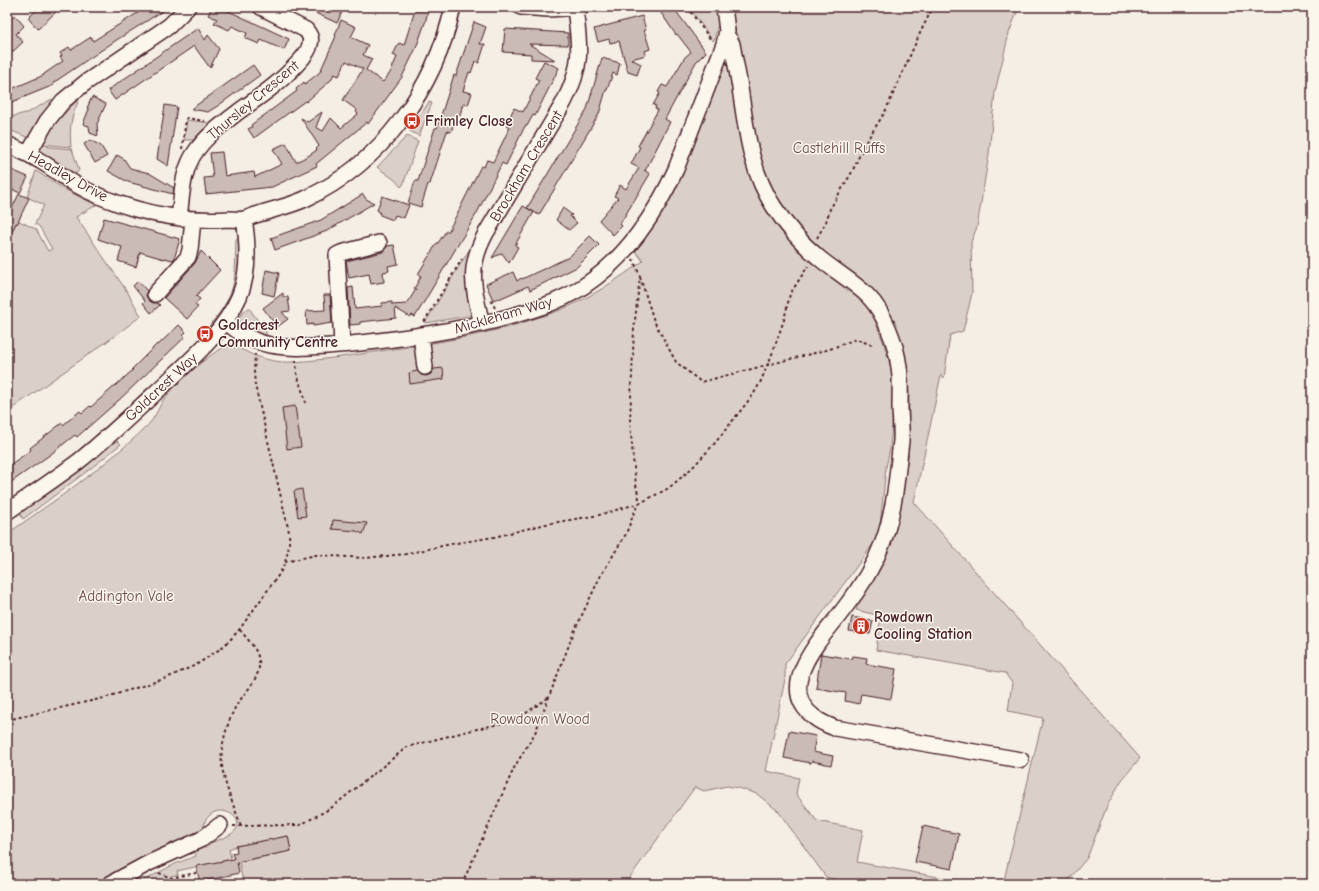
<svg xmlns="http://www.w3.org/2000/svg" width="1319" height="891" font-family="'Comic Neue',sans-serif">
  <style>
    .green { fill: #dbd0c9; stroke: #92787a }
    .building { fill: #cabbb6; stroke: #4a1f2b }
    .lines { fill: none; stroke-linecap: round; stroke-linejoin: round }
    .minor-casing { stroke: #4a1f2b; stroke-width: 18 }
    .path { stroke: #4a1f2b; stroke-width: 2; stroke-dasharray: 3 3; stroke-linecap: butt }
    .minor { stroke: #fbf7ec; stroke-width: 15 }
    .labels { text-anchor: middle; stroke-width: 3; stroke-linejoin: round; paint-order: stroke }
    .street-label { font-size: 15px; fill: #4a1f2b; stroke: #fbf7ec }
    .poi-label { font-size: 15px; font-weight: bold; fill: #4a1f2b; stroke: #fbf7ec; text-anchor: start }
    .park-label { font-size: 15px; fill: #6e4b52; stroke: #fbf7ec }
  </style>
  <rect width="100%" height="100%" fill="#f4eee4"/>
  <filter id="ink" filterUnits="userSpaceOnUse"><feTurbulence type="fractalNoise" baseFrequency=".025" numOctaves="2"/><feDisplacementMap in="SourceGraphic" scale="8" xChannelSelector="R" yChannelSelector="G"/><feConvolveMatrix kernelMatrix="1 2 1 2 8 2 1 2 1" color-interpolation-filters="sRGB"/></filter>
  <g filter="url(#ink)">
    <!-- green -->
    <path class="green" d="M689,7h28l3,10 -6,23 -1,1z
      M730,7h289l-10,26 -14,59 -6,62 -12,73 -6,15 1,51 -9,38 -13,4 -6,43 -3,-3 -27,127 226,256 -19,23 -14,25 -20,52 -22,26h-62l40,-166 -35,-7 4,-28 -7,-10 -129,-23 5,-34 -25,-6 39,-84 13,-69 1,-63 -2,-28 -9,-33 -11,-24 -13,9 10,26 9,31v37l-3,37 -4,18 -7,69 -94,128v15l-19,92 33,7 -3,16 21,27 46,9 -6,32 119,22h-121l-29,-7 -48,-66 -21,-17 -18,-6 -12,-2 -23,5 -9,-4 -70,97h-385l3,-2 -4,-20 52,-11 -3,-15 -52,10 -7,3 2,10 -54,12 1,4 -8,1 1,5 -7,1v2h-27l38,-20 21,-8 -2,-8c11,-4 33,-9 41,-17 11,-13 -14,-28 -26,-15 -4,3 -5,9 -6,14l-103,54h-93v-350c19,-13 38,-27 57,-40 28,-21 57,-42 82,-67 9,-8 12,-19 18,-28 12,-15 44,-45 61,-52 10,-3 22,6 31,9 11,4 24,7 36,6 34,-2 68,-8 102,-13 48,-7 97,-15 143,-31 9,-3 19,-6 28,-10 28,-12 53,-29 78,-47l-10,-13 26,-38z
      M52,99l1,2 -13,18 -11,19 -22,-9v-11l22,-6z
      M78,99l1,1c-8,17 -10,27 -8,47l-29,-3 13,-20z
      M429,102l3,1 -13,33 -9,-5z
      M187,120l24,3 -18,17h-9z
      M407,136l11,5 -15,44 -2,2 -6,-7 -18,-13z
      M41,146l31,3 7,21 -5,6 -36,-24z
      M36,171l26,17 34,17 -20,12 52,76 13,23 -32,24 -102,72v-177l3,1 6,-13 1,1 2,-3 17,8 12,22 4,-2 -13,-23 -4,-2 9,-19 -17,-8z
      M236,239h3c-1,16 1,36 -5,51 -5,15 -16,28 -25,40l-2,-1c9,-12 19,-23 24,-37 6,-16 4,-36 5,-53z
      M469,250l3,1 3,64 -50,8z
      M249,308l18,26 -7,3 -24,-16 8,-10z
      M114,439l7,5 -31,25 -67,50 -4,-7z"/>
    <!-- building -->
    <path class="building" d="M40,7h21l-23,22 -10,-11z
      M147,7h22l-51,32 -65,44 1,2 -47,19v-13l37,-16v-1l19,-13 -3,-4 2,-1 -2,-3 9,-6 2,3 20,-13 2,4z
      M212,7h8l69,32 -5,11 -23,-10 -2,4 -14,-6 2,-5 -15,-7 -3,4 -15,-7 3,-4 -9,-4z
      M302,7h36l-2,3 6,2 -5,11z
      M416,7h13l-4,16 -9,25 -14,29 -34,47 -1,-2 -51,42 1,2 -45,21 -66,7 -2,-16 9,-1 -3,-24 12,-1 3,24 29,-4 1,5 27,-13 -9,-15 13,-6 10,19 12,-6 9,-6 -1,-1 3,-3 -18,-28 7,4 14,-10 -6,15 7,4 8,-13 10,10 17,-14 -2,-2 1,-2 -14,-10 20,-31 -17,-8 -7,15 -5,-2 -3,6 -25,22 -1,-1 -51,37 -6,-9 4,-2 -1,-2 46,-34 -1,-2 8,-7 1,2 15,-12 16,-36 -1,-1 6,-15 15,7 -5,10 17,8 -5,10 9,4 -6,11 17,12 7,-9 7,-16 -4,-2 6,-12 5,2z
      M657,7h16l33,45 -10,10 -31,57 5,3 -25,49 -1,-1 6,4 -30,50 2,2 -9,9 -14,-15 19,-22 -4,-2 6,-11 6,4 13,-21 -8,-4 9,-17 -2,-1 20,-36 -3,-2 1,-2 -3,-1 7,-12 -2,-1 4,-7 5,2 18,-30 6,-5 -14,-18 -1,1z
      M15,15l9,11 -8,8 7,8 -16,15v-35z
      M642,16l4,14h-2l6,19 -5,2 1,4 -15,4 10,5 -4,11 -9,-3 -9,-31 -9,2 -1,-4 -11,3 -4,-13z
      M474,22l12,5 -6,17h5l-6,19 -4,-2 -4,12 -2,-1 -6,19 9,2 -4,12 -5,-1 -3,11 -3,-1 -6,18 -4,-1 -17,53h-2l-7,23 -13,-4 7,-22h3l17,-53h2l17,-53 2,1z
      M198,28l7,12 3,-5 11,14 -9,19 -16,-22 -79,54 -7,-10z
      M505,29l63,4v12l-39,-1 26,16 -24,-1v-5l-28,-2z
      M602,58l18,5 -3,12 -4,-2 -6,17h-1l-7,24 -60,101 -12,-7 60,-99z
      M544,61l15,7 -24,48 -2,-1 -6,11h-2l-19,39 -4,-2 -25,50 -62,104 -3,-2 -2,2 -15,-9 1,10 -36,4v2l-10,1 -2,-37 5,-1 2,22 27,-3v-3l10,-1v3l15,-1 9,-15h-2l7,-13 -3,-2 19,-31h1l8,-12 2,1 33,-66 3,1 3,-7 6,2 17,-35 -4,-2 8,-17 9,4 16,-32 -4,-2z
      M253,65l7,10 -41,30 -11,7 -17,-3z
      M92,97l14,7 -9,20 1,12 -8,-3 -1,-7 -6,-2 6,-15 -2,-1z
      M165,105l12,2 -9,59 -11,-7z
      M90,140l11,6 6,10 -12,7 -11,-19z
      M117,155l7,4 6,9 19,5 25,15 -1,6 -45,-12 -20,-11z
      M7,168l21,9 -8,16 -13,-6z
      M19,194l10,4 -12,26 -1,-1 -9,19v-34l4,2z
      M363,194l3,5 8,4 -47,28 -52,19 -4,-12 50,-18z
      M382,196l27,9 -5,13 -9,-3 -2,5 -13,-5 -1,-4 -2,-1z
      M523,206l11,6 -19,33 3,2 -9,16 -7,-10 -10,5z
      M563,208l9,7 -2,1 7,7 -8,7 -13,-10z
      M104,218l76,21 -6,20 -1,1 -9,-2v1l-24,-7 -4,15 -18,-6 4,-14 -24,-8z
      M590,236l9,9 -22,22 -47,23 -2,-4 -29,13 -1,-1 -5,2 -7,-16 27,-12 4,9 4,-3 1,1 47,-22z
      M394,245l4,19 -10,2 1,5 -6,1 1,10 -13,2 -2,-10 -20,4 -3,-17 37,-9 4,-6z
      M201,251l19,19 -24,26 4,3 -5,6 3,2 -11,12 -23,-21 31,-35z
      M266,270l13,3 -5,23 -12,-3z
      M138,281l9,10 -1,5 3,4 4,3h4l3,2 -9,8 -8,-10 2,-2 -12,-15z
      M283,293v4h5l2,14 -8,1 6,7 -11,8 -14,-19z
      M324,295h6l2,28 -19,3v-2l-6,1 -1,-14 19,-1z
      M179,325l7,7 -3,3 2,2 -66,63 -42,37 -2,-2 -24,19 -44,31v-18l24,-17 -1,-2 32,-25 1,2 17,-14 2,2 8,-7 1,1 42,-37 -1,-1 25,-25 1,1z
      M443,368l1,11 -34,5 -1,-11 8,-2 4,4 5,1 5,-2 3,-5z
      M295,406l6,41 -14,2 -5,-41z
      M302,489l4,27 -8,1 -4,-26z
      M333,520l34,3 -4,11 -7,-3 -24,-2z
      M852,617l21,4 -3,13 -21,-3z
      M821,654l31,5 1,-3 14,2 -1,6 30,5 -5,30 -30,-5 -2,10 -14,-3 1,-8 -30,-5z
      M789,731l27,5 -3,16 20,4 -2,9 -19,-4 -1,2 -27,-5z
      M923,826l36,8 -7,35 -37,-7z
      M288,836l3,15 -54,11 2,11 -39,9 -4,-16 38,-7 -2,-6 5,-1 -1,-6z"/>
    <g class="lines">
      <defs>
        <path id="minor" d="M521,7l27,2 33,-2
          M726,35l4,5 2,4c3,17 7,34 9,51 6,39 10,77 33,112 12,18 27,36 44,50 15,13 35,24 50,39 16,16 28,47 31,71 2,12 1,26 1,39 0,12 2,24 1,35 -4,34 -6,69 -18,101 -9,24 -24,48 -40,68 -19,26 -70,76 -29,107 6,5 13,8 21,11l186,32
          M7,144c12,6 24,11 35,18 11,7 22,15 33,22 19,11 40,19 61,25 31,9 62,12 93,10 5,0 11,1 15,0 5,-1 10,-4 15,-5 15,-5 31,-8 46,-15 76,-35 130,-110 148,-192
          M28,154l19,-33 16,-20 22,-18 84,-57 19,-19
          M179,218c3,-23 3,-48 17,-67 11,-16 27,-27 42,-39 21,-15 42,-29 59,-48 5,-5 12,-13 13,-20 2,-6 -1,-10 -4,-14l-45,-23
          M155,294l33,-37 2,-7 3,-31
          M225,321c13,11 27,21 45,24 26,5 55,1 81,-1 49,-5 98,-12 146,-24 30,-8 60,-16 87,-34 41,-27 72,-72 92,-117l48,-125 3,-13 -3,-24
          M482,324c-9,-37 -15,-56 4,-91l78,-131c19,-37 16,-54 11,-94
          M421,335l4,32
          M342,344l-5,-89 4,-2 38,-10
          M7,512c24,-17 48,-33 72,-51 31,-25 59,-52 88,-79 27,-25 57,-51 72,-85 10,-23 9,-54 5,-78
          M110,884l39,-21 53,-24 18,-14"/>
      </defs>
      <!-- minor casing -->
      <use href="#minor" class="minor-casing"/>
      <!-- path -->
      <path class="path" d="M687,7l24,33
        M182,149l4,-30 1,-1 18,3
        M817,238l9,-16 4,-13 22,-37 12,-27 21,-33 36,-81 12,-24
        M640,277l14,44 22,41 25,20 129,-33 26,-10 16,6
        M491,300l4,8
        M424,322l38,-63
        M296,360l1,14 9,29
        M285,562l31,-7 49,3 41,-4 45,-10 43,-7 52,-13 53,-9 41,-12 -4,-18 -3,-27 -3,-37 4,-92 6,-53 -7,-17
        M240,630c8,10 21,22 19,37 -1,13 -16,28 -23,39 -7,13 -12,29 -14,44 -3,26 11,52 19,76
        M7,720l97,-22 60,-19 32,-14 24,-16 10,-9 9,-10 41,-57c7,-14 10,-25 9,-41l-34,-147 -1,-13 1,-18
        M233,826l67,-1 31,-17 76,-61 57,-15 52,-12 33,-23
        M159,873l12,5 25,-5
        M462,884l53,-118 20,-33 39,-101 26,-55 26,-43 9,-24 5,-7 29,-15 23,-20 23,-25 38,-48 7,-12 11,-26 13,-37 6,-26 18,-28"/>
      <!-- minor -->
      <use href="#minor" class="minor"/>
    </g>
  </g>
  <!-- icons -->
  <defs>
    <symbol id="bus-disc" viewBox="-11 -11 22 22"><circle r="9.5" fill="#c8321e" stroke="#fbf7ec"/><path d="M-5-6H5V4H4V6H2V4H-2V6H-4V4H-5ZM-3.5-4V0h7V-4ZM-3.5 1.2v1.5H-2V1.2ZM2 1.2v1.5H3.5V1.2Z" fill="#fff"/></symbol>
    <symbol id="building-disc" viewBox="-11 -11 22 22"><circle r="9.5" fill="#c8321e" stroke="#fbf7ec"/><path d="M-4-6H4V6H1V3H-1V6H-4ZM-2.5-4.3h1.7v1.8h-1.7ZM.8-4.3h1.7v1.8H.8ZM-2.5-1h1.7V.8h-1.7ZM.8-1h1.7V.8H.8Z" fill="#fff"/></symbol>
  </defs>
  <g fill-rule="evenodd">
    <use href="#bus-disc" x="402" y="111" width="20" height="20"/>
    <use href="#bus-disc" x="195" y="324" width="20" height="20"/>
    <use href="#building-disc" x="851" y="616" width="20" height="20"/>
  </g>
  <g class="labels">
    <!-- street labels -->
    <g class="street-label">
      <text transform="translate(253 100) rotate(-40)" y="5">Thursley Crescent</text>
      <text transform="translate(526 166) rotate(-59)" y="5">Brockham Crescent</text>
      <text transform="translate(68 176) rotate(29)" y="5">Headley Drive</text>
      <text transform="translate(503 315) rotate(-16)" y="5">Mickleham Way</text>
      <text transform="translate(161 387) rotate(-43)" y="5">Goldcrest Way</text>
    </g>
    <!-- poi labels -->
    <g class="poi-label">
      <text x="425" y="126">Frimley Close</text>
      <text x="218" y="330">Goldcrest<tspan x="218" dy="17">Community Centre</tspan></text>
      <text x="874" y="622">Rowdown<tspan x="874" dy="17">Cooling Station</tspan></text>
    </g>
    <!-- park labels -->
    <g class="park-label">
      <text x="839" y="153">Castlehill Ruffs</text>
      <text x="126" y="601">Addington Vale</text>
      <text x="540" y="724">Rowdown Wood</text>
    </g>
  </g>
  <!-- margin -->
  <rect width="1319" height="891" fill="none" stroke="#fbf7ec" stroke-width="24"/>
  <rect x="12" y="12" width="1295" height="867" fill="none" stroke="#4a1f2b" stroke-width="1.5" filter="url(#ink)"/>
</svg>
